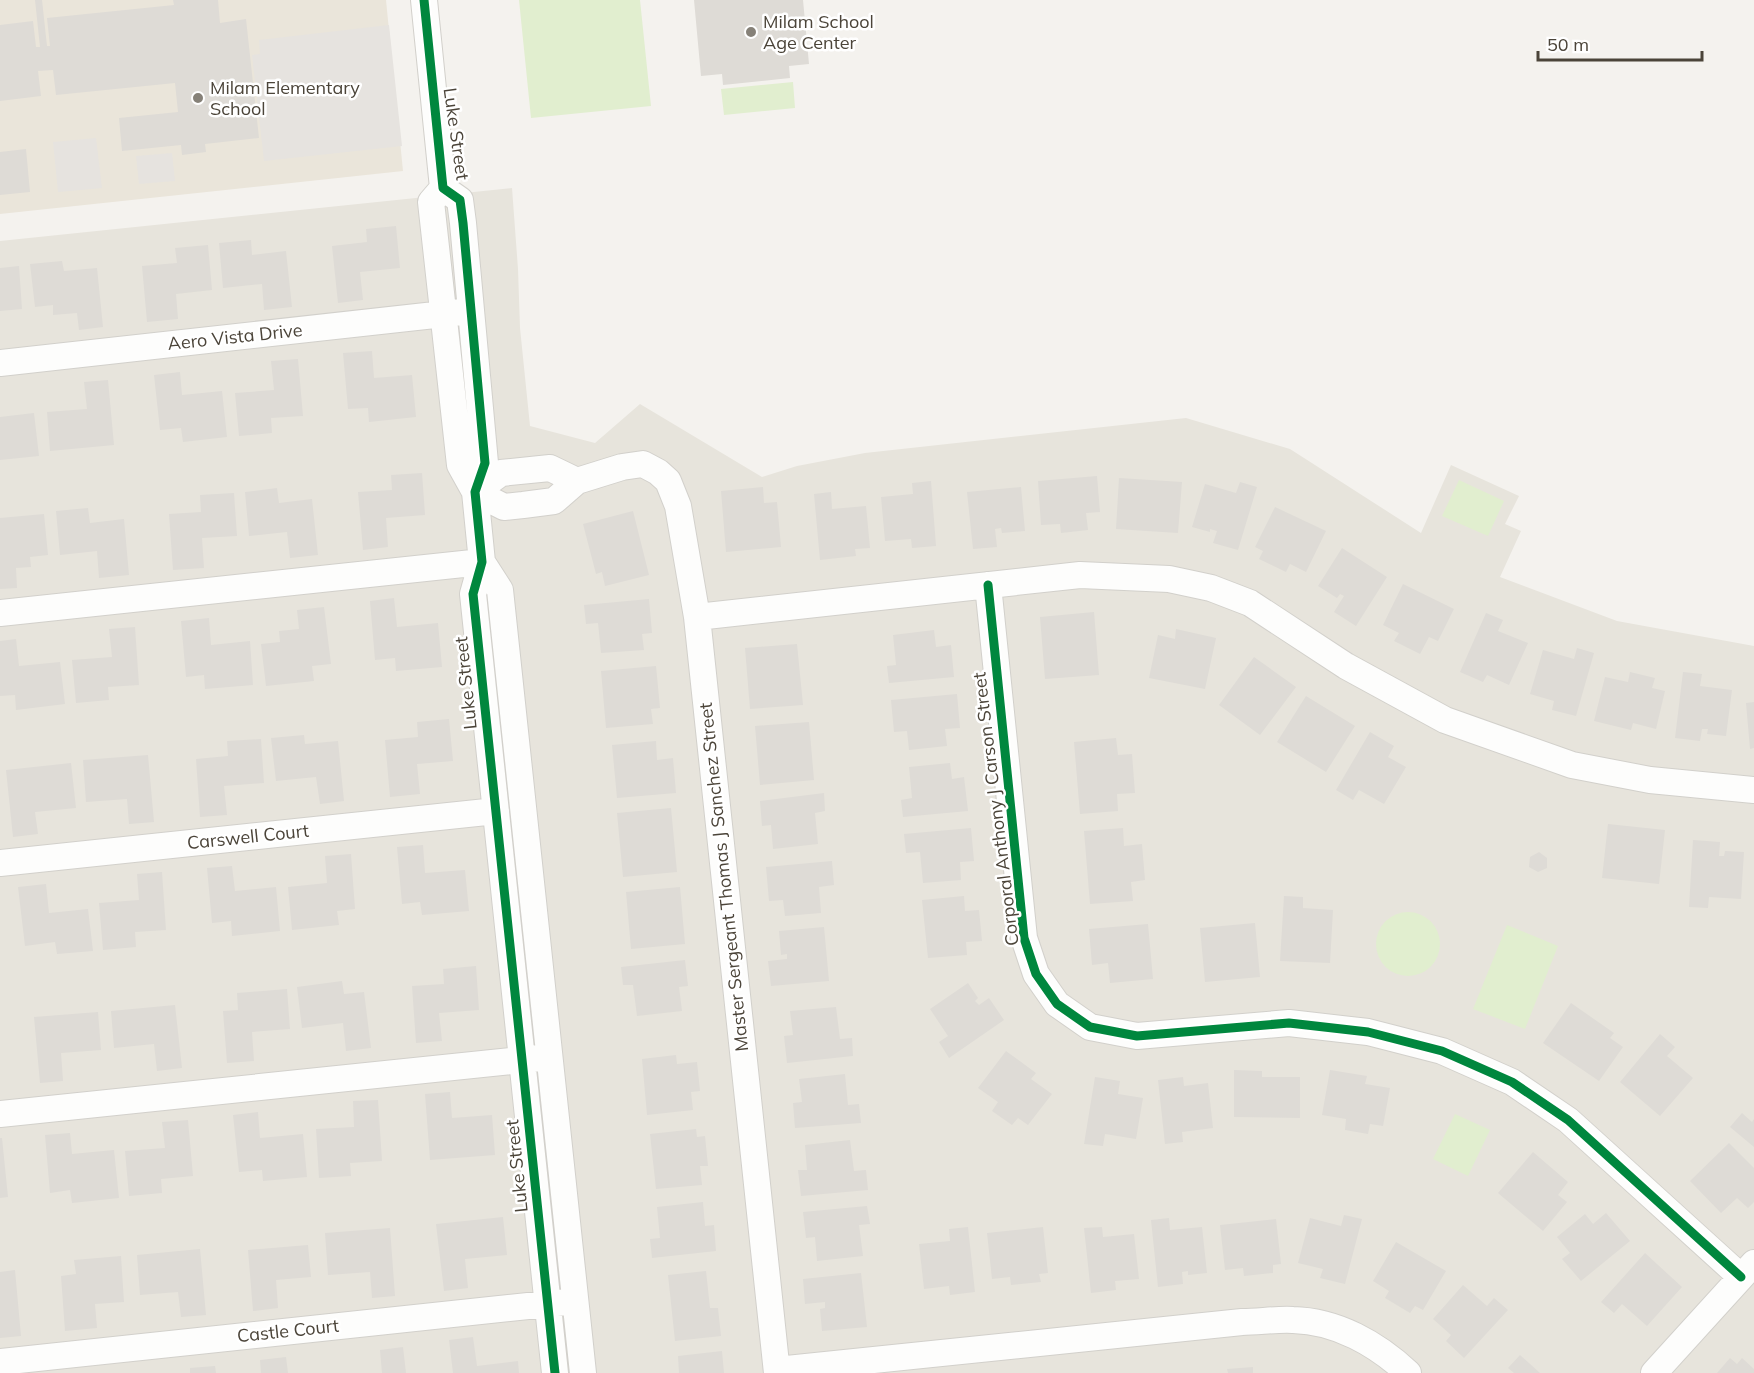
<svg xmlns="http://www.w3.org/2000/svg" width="1754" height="1373" font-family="Mulish,sans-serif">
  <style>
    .residential { fill: #e7e4dc }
    .education { fill: #eae5da }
    .green { fill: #e1eecf }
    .parking { fill: #e6e3df }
    .building { fill: #dedbd6 }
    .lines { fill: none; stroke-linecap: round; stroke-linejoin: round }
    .minor-casing { stroke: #d2d0cb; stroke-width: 28 }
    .minor { stroke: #fdfdfc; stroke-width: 26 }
    .cycleway-casing { stroke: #fff; stroke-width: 13 }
    .cycleway { stroke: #00873e; stroke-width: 9 }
    .poi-dot { fill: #868178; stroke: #fff; stroke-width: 2 }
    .labels { text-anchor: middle; stroke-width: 5; stroke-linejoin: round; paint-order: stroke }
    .poi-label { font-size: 18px; fill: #4b4439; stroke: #fff; text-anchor: start }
    .street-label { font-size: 18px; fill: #4b4439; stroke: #fff }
  </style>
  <rect width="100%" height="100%" fill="#f4f2ee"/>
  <!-- residential -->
  <path class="residential" d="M512,188l6,81 2,59 10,98 65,17 45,-39 122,73 35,-11 68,-13 321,-35 104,31 131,84 30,-68 68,31 -14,28 16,7 -21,46 117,44 137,25v727h-1754v-1132z"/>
  <!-- education -->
  <path class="education" d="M0,0h386l17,171 -403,43z"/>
  <!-- green -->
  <path class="green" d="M519,0h121l11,106 -120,12z
    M793,82l2,26 -71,7 -3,-26z
    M1459,480l45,21 -16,35 -46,-20z
    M1376 944a32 32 0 1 1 64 0a32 32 0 1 1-64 0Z
    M1507,925l51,21 -33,83 -52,-20z
    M1455,1114l35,16 -22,46 -35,-17z"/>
  <!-- parking -->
  <path class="parking" d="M389,25l13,121 -138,15 -12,-106 8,-1 -1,-14z
    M96,138l6,50 -44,4 -5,-50z
    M172,153l3,28 -36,3 -3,-28z"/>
  <!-- building -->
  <path class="building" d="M35,0h7l5,46h3l-3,-28 127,-13 -1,-5h45l2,23 26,-4 13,119 -54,6 1,8 -24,3 -1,-10 -59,6 -3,-33 59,-6 -3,-29 -119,12 -3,-25 -15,1 3,25 -41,5v-76l33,-4 3,26h4z
    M694,0h109l6,64 -20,2 1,12 -67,7 -1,-11 -21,2z
    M26,149l4,43 -30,3v-43z
    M396,226l4,42 -40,4 3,28 -25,3 -6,-57 35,-4 -1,-13z
    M251,240l1,15 34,-4 6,56 -28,3 -2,-26 -39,4 -4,-45z
    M208,245l4,45 -36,4 2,25 -31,3 -5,-56 35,-3 -2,-15z
    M62,261l2,10 33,-3 6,59 -24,3 -2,-17 -24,2v-10l-18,2 -5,-43z
    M19,266l3,43 -22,2v-43z
    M372,351l2,27 38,-3 4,42 -47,5 -1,-14 -20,1 -5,-56z
    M298,359l5,57 -32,2 1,15 -33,3 -4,-43 39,-3 -3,-29z
    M180,372l2,23 40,-4 5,46 -44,5 -2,-14 -21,2 -6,-55z
    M108,380l6,65 -64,6 -3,-39 40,-3 -3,-27z
    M34,413l5,43 -39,4v-43z
    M422,473l3,42 -39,3 2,29 -25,3 -5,-58 34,-2 -1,-15z
    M1097,476l3,36 -14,1 2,17 -27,3 -1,-9 -19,1 -3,-44z
    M1119,478l63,4 -4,51 -62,-4z
    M931,481l5,65 -24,2 -1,-9 -26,2 -4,-44 32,-3 -1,-11z
    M1240,482l17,5 -19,63 -25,-7 4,-12 -7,-2v3l-18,-5 13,-43 31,9z
    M763,487l1,16 13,-1 4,45 -55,5 -5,-61z
    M1021,487l4,44 -23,2 -1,-5 -6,1 2,18 -24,2 -6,-57z
    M277,488l2,15 33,-4 6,56 -28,3 -3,-26 -38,4 -4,-44z
    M831,492l1,17 34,-3 4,42 -15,1 1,7 -36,4 -6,-66z
    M234,493l3,43 -35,2 2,30 -31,2 -4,-56 32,-2 -1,-17z
    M1275,507l51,24 -20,41 -16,-8 -4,8 -27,-13 4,-8 -8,-4z
    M88,508l2,15 34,-4 5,56 -30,3 -2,-27 -37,4 -4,-44z
    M633,511l16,64 -44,11 -3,-14 -6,2 -13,-50z
    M44,514l4,41 -18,2 1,10 -15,1 1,20 -17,1v-71z
    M1342,548l45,29 -31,49 -22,-14 10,-16 -4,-2 -3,4 -19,-12z
    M1403,584l51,25 -16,32 -9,-4 -9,17 -26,-13 5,-8 -16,-8z
    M394,598l3,29 41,-4 4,44 -46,4 -1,-13 -20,2 -5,-59z
    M649,599l3,34 -10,1 2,16 -43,3 -3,-30 -12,1 -2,-19z
    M324,607l7,57 -19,2 2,15 -48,5 -5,-42 19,-2 -1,-11 20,-2 -2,-19z
    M1094,612l5,63 -54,4 -5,-62z
    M1486,613l17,7 -5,11 30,12 -19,42 -22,-10 -4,7 -23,-10z
    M209,618l2,27 39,-4 3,44 -48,4 -1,-14 -18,2 -5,-56z
    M135,627l4,58 -31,2 1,13 -33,3 -4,-43 40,-3 -3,-28z
    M1176,629l40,9 -11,51 -56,-11 9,-43 17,4z
    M934,630l2,17 15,-2 3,32 -65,6 -2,-17 9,-1 -3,-30z
    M16,639l3,27 41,-4 5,42 -49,6 -1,-15 -15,1v-55z
    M797,644l6,61 -53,4 -5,-61z
    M1577,648l17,5 -18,63 -24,-6 2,-9 -24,-7 13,-44 31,9z
    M1254,657l42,30 -36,48 -41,-30z
    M656,666l4,42 -9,1 2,15 -47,4 -5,-57z
    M1630,672l25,6 -3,10 13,3 -9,38 -23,-6 -2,7 -37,-9 11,-44 23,5z
    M1683,672l19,2 -2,12 32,4 -6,46 -19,-2 1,-5h-6l-2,12 -25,-3z
    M957,694l3,34 -15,1 2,17 -38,4 -2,-19 -13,1 -3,-32z
    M1306,696l49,30 -29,46 -49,-30z
    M1754,702v46l-4,1 -4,-46z
    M449,719l4,42 -36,3 3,30 -30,3 -5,-57 33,-3 -1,-15z
    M809,722l5,58 -54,5 -5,-59z
    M1370,732l24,14 -6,11 18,10 -22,37 -25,-14 -6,10 -17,-10z
    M304,735l1,9 33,-3 6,60 -24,3 -4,-27 -40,4 -5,-43z
    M1116,738l2,17 14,-1 3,39 -18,1 1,17 -38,3 -6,-72z
    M261,739l3,44 -40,3 3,29 -27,2 -4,-58 32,-3 -1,-15z
    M656,741l1,19 16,-2 3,35 -59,5 -5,-53z
    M148,755l6,67 -25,2 -2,-25 -41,3 -3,-42z
    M71,763l5,45 -41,4 3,22 -25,3 -7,-67z
    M950,763l2,16 12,-2 4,34 -65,6 -2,-17 11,-2 -3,-31z
    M824,793l1,18 -10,2 3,31 -45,5 -2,-24 -9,1 -2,-25z
    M671,808l6,64 -54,5 -6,-64z
    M1608,824l57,6 -6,54 -57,-6z
    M971,828l3,33 -14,1 1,18 -38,3 -3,-31 -14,1 -2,-19z
    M1123,828l1,18 18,-2 3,36 -14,2 2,19 -43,3 -6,-73z
    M1693,840l27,2 -1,14h5l1,-5 19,1 -3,47 -32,-2 -1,11 -19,-1z
    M423,845l2,28 40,-3 4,41 -47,4 -2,-13 -18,2 -5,-57z
    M1539,852l8,6v10l-9,4 -9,-5 1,-10z
    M351,854l4,55 -18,2 2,14 -47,5 -4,-43 39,-4 -2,-27z
    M832,861l2,24 -15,2 2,26 -36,3 -2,-16 -14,1 -3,-34z
    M232,866l3,25 41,-4 4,44 -48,5 -1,-15 -19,2 -5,-55z
    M162,872l4,58 -31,2 1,15 -33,3 -4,-47 40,-3 -2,-26z
    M46,884l3,29 39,-4 5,42 -36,3 -2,-12 -30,4 -7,-59z
    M680,887l5,57 -54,5 -5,-57z
    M964,896l1,15 14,-1 3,31 -16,1 1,13 -39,3 -6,-58z
    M1284,896l19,1v11l30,2 -3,53 -50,-2z
    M1255,923l5,54 -55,5 -5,-54z
    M1148,924l5,55 -43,4 -2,-20 -16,2 -3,-36z
    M824,927l5,54 -58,5 -3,-25 19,-2v-5l-6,1 -2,-24z
    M685,960l3,26 -9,1 3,24 -45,5 -4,-31h-10l-2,-18z
    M476,966l3,44 -40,3 3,28 -26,2 -4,-57 32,-2 -1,-15z
    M342,981l2,13 20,-2 7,56 -25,3 -3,-28 -41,5 -5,-41z
    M968,983l10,15 -3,3 4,4 10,-7 15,22 -55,38 -10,-16 9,-6 -18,-27z
    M287,989l3,40 -38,3 2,29 -27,2 -4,-52 15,-1 -1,-17z
    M1571,1003l43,30 -4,5 13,9 -24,34 -56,-38z
    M175,1005l7,63 -25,3 -3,-27 -40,4 -3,-37z
    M836,1007l4,32 12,-1 1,18 -66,7 -3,-27 9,-1 -3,-24z
    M98,1012l3,38 -40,3 2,28 -23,2 -6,-66z
    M1660,1034l15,13 -8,9 26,22 -33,38 -40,-34z
    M1006,1051l30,22 -5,6 21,15 -24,31 -10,-7 -6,7 -20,-14 6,-9 -20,-14z
    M676,1055l1,9 20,-2 3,29 -9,1 2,18 -46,5 -5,-56z
    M1234,1070l28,1v6h38v41l-66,-1z
    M1330,1070l37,6 -2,8 25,4 -7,38 -13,-2 -2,10 -23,-4 1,-11 -24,-4z
    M845,1074l3,31 11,-1 2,19 -66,5 -2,-25 9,-1 -3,-23z
    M1095,1077l25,4 -2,13 25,4 -7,41 -31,-5 -2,12 -19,-2z
    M1183,1077l1,9 24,-3 5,45 -31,4 1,10 -18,2 -7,-64z
    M450,1092l2,26 40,-3 3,40 -65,5 -5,-66z
    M378,1100l4,61 -32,2 1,13 -32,2 -3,-49 38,-2 -1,-26z
    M258,1112l2,26 43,-4 4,43 -44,4 -1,-11 -23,2 -6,-57z
    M1742,1113l10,9 2,-3v28l-24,-20z
    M188,1120l5,56 -32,3 1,14 -33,3 -4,-45 40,-3 -3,-26z
    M696,1129l1,8 8,-1 3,30h-8l2,19 -46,4 -6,-55z
    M70,1133l2,21 42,-4 5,48 -47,5 -2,-13 -20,3 -5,-58z
    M0,1138h2l6,59 -8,1z
    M850,1140l4,31 12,-1 2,20 -67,6 -3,-26h9l-2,-25z
    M1729,1143l25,25v34l-6,6 -11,-10 -16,15 -31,-32z
    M1533,1152l35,30 -10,13 9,7 -24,29 -45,-38z
    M703,1202l2,24 9,-1 2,26 -64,7 -2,-19 10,-1 -3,-31z
    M867,1206l3,18 -11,1 4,31 -46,5 -2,-24 -9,1 -3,-26z
    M1606,1213l24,28 -49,40 -19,-22 8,-6 -13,-16 28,-23 8,10z
    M1344,1215l18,4 -17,65 -25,-6 3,-9 -25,-6 12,-45 31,8z
    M503,1217l4,38 -42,4 3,29 -24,3 -8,-67z
    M1169,1218l1,12 32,-3 5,46 -19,2v-4l-6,1 1,12 -25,3 -7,-67z
    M1276,1219l5,45 -8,1v8l-29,3 -1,-8 -18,2 -5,-45z
    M968,1227l7,65 -25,3 -1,-9 -25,3 -5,-45 31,-3 -1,-12z
    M1043,1227l5,46 -9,1 2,8 -30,3 -1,-8 -18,2 -5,-46z
    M1102,1227l1,10 31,-3 5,45 -24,2 1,9 -25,3 -7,-65z
    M390,1228l5,68 -23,2 -2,-26 -42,3 -3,-42z
    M1396,1242l50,29 -23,39 -8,-4 -5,7 -25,-15 4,-7 -16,-10z
    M308,1245l3,32 -35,3 2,28 -25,3 -5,-61z
    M200,1249l6,66 -25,2 -3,-25 -38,3 -3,-40z
    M1645,1253l37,34 -35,39 -25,-22 -8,9 -13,-11z
    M121,1256l3,46 -29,2 2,24 -32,3 -4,-55 15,-2 -2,-14z
    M15,1270l6,66 -21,2v-66z
    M706,1271l4,37h8l3,28 -46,5 -7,-66z
    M861,1273l6,54 -45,4 -2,-22 5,-1v-6l-20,2 -2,-25z
    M1463,1285l24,21 7,-8 14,12 -44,48 -18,-17 5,-6 -18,-16z
    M473,1337l4,29 41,-5 1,12h-66l-4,-33z
    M403,1347l3,26h-24l-2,-23z
    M722,1351l2,22h-45l-1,-17z
    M1520,1355l20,18h-26l-6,-5z
    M286,1357l2,16h-27l-1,-13z
    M1730,1358l7,6 5,-6 12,11v4h-37z
    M215,1366l1,7h-26v-5z
    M1253,1367v6h-25l-1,-4z"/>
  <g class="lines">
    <defs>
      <path id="minor" d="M424,0l19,188 17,12 3,23 22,240 -10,29 7,70 -9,32 82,779
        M443,188l-12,14 29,263 15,27
        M0,363l471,-52
        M475,492l29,15 19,-2 31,-4 23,-20 45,-14 21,-3 15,8 10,9 10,25 19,111 80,756
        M475,492l26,-19 49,-5 27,13
        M482,562l18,28 83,783
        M988,585l36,353 12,36 21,30 33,23 47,9 152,-13 79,9 74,19 70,31 56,38 173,157
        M0,613l482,-51
        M697,617l383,-42 89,4 42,9 39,15 96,63 99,54 127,45 78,15 104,10
        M0,863l496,-52
        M0,1114l540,-56
        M0,1362l566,-60
        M777,1370l465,-48c17,0 34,-3 51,-2 44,1 84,24 115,53
        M1654,1373l100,-110"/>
    </defs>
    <!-- minor casing -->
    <use href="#minor" class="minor-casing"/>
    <!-- minor -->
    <use href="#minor" class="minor"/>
    <defs>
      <path id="cycleway" d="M424,0l19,188 17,12 3,23 22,240 -10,29 7,70 -9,32 82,779
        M988,585l36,353 12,36 21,30 33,23 47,9 152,-13 79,9 74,19 70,31 56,38 173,157"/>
    </defs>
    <!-- cycleway casing -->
    <use href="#cycleway" class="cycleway-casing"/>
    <!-- cycleway -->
    <use href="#cycleway" class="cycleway"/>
  </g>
  <!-- markers -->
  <g class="poi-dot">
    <circle cx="751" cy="32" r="6"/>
    <circle cx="198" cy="98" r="6"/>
  </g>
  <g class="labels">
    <!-- poi labels -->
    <g class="poi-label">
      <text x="763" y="28">Milam School<tspan x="763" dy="21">Age Center</tspan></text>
      <text x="210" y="94">Milam Elementary<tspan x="210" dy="21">School</tspan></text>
    </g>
    <!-- street labels -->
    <g class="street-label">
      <text transform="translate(456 134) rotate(82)" y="6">Luke Street</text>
      <text transform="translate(235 337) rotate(-6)" y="6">Aero Vista Drive</text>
      <text transform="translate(466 683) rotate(-96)" y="6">Luke Street</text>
      <text transform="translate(996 809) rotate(-97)" y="6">Corporal Anthony J Carson Street</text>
      <text transform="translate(248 837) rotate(-6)" y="6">Carswell Court</text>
      <text transform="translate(724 877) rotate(-96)" y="6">Master Sergeant Thomas J Sanchez Street</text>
      <text transform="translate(517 1166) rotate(-96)" y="6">Luke Street</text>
      <text transform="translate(288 1331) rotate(-6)" y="6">Castle Court</text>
    </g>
  </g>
  <!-- scale -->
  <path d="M1538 51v9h164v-9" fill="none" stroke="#4b4439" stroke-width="3"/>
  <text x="1547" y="51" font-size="18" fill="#4b4439" stroke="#ffffff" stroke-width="4.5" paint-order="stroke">50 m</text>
</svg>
